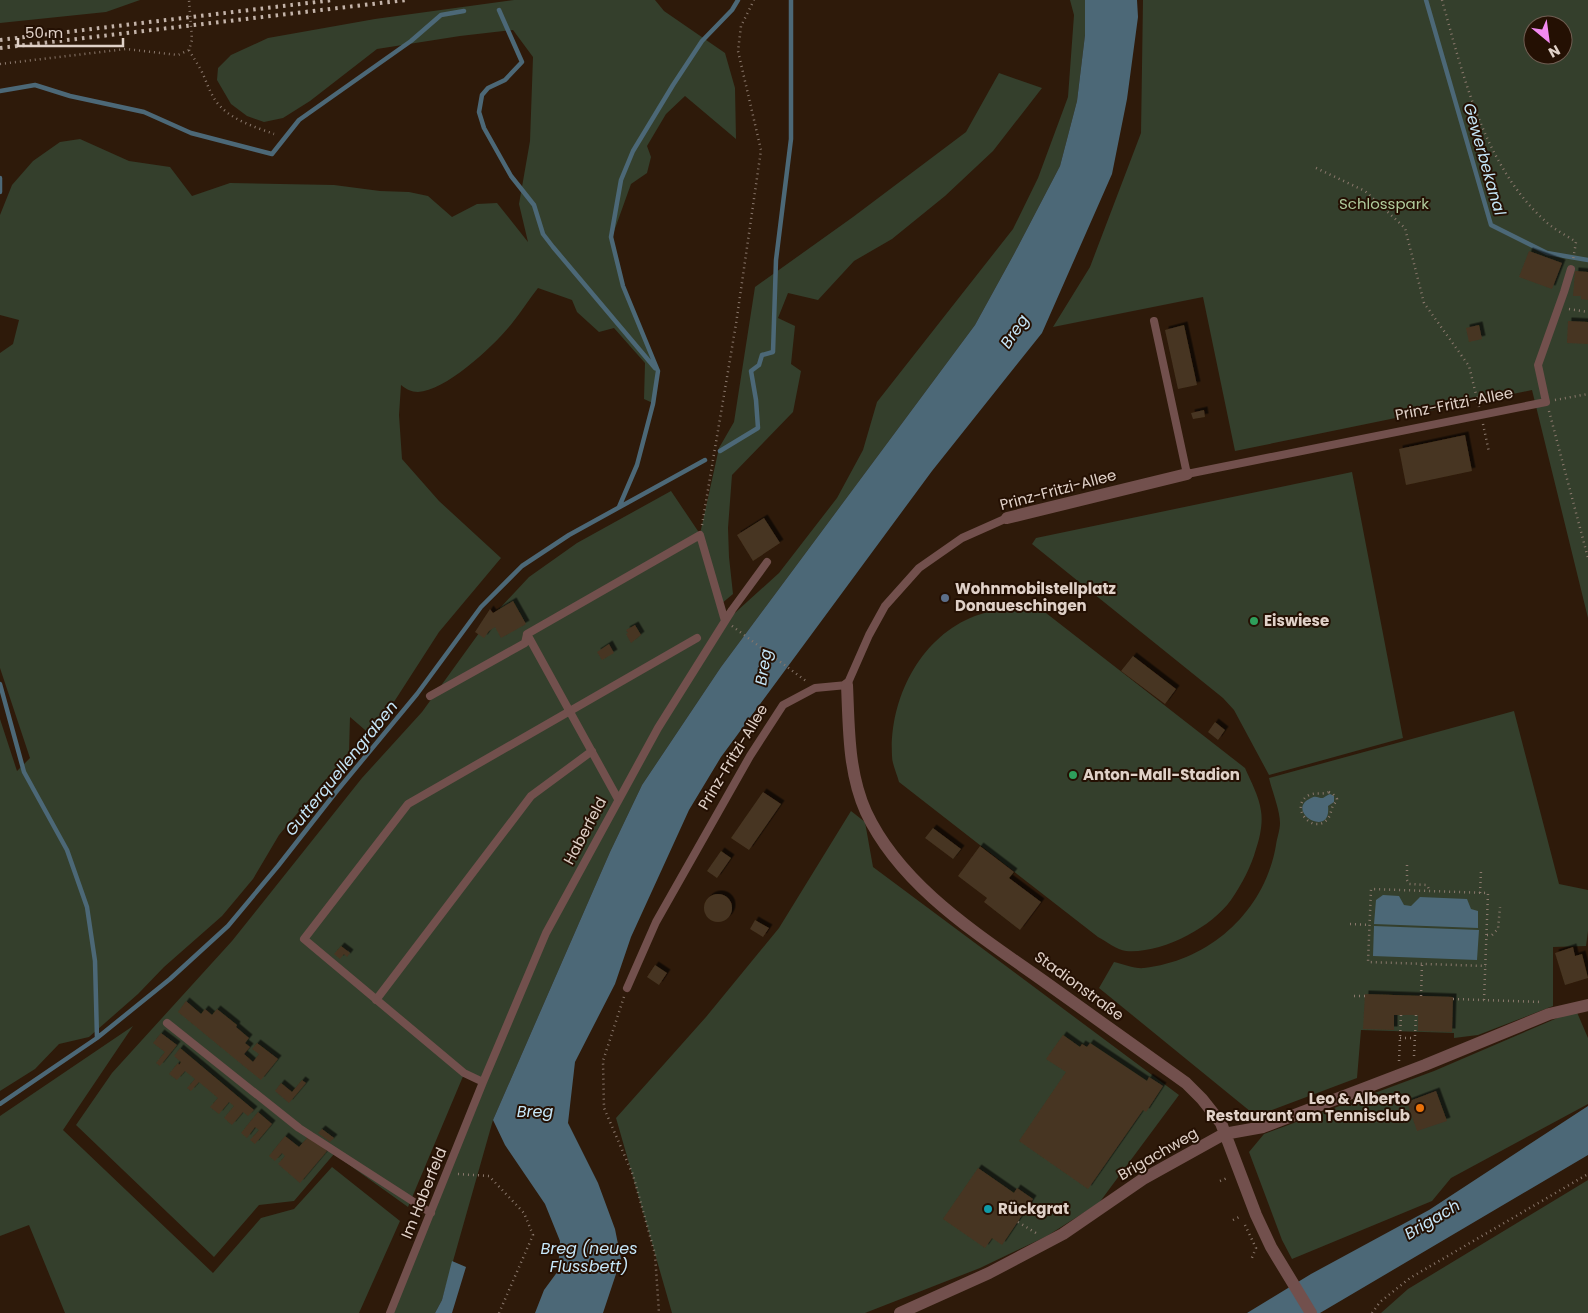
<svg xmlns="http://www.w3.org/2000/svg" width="1588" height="1313" font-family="Poppins,sans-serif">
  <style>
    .green { fill: #343f2c; fill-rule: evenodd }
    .water { fill: #4c6877 }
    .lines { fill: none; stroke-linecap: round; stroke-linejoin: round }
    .stream { stroke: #4c6877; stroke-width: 4.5 }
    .building { fill: #473521; filter: url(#shadow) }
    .path { stroke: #8a786c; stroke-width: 2.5; stroke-dasharray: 1 4; stroke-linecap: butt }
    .service { stroke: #72504d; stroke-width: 8 }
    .minor { stroke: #72504d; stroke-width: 12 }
    .rail { stroke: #c3b3a9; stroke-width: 4; stroke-dasharray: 2.5 5; stroke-linecap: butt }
    .service-dot { fill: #5c6f8a; stroke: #241003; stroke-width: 2 }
    .leisure-dot { fill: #2e9e5b; stroke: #241003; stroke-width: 2 }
    .food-dot { fill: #e8710a; stroke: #241003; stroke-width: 2 }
    .culture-dot { fill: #0f9aa8; stroke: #241003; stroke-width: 2 }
    .labels { text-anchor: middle; stroke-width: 4; stroke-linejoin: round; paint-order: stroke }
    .park-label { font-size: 15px; fill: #b0cb9c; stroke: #241003 }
    .street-label { font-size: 15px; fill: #e0d1c8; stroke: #241003 }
    .poi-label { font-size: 15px; font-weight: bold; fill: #e0d1c8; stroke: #241003; text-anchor: start }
    .water-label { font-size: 16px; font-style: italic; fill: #c5e6f8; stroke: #241003 }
  </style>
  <defs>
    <filter id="shadow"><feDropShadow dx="3.5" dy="-3.5" stdDeviation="0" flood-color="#0009"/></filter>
  </defs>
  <rect width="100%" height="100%" fill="#2e1a0a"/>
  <!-- green -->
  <path class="green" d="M0,0h140l-34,12 -106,11z
    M514,0h141l9,11 61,42 10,35 1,51 -51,-43 -19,18 -19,32 4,11 -4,16 -16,11 -19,53 12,49 35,85 -4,33 -11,-5 1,-36 -31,-35 -15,4 -22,-20 -5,-12 -34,-12c-9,11 -16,23 -25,34 -17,22 -67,69 -95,70 -7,0 -12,-3 -17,-7l-2,30 3,44 37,42 62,57 -62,74 -67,104 -22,-19 -1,35 -70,83 -26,44 -31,37 -58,51 -26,27 -49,43 -30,7 -24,25 -35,22v-372l17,52 13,-13 -30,-90v-315l13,-9 6,-24 -19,-5v-100l12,-30 21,-24 27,-19 20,-3 49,22 41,6 22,29 38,-13 104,2 46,6 29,1 19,4 24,21 25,-13 20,-1 31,39 -9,-38 11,-63 3,-84 -20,-27 -53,6 -83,13 -67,52 -27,17 -19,4 -17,-6 -16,-12 -14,-24 1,-12 13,-13 37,-17 107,-19z
    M1070,0h15v35l-8,66 -17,65 -46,88 -39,71 -254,342 -79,118 -32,67 -117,268 -51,180 -7,13h-45l93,-230 -19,-9 -56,133 -74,-53 -40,47 -35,4 -45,52 -138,-132 36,-52 120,-132 130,-163 60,-66 65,-90 42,-45 48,-34 94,-52 29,43 19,-86 15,-26 21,-135 98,-70 113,-85 33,-59 43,15 -49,63 -48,45 -53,43 -38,22 -36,39 -30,-7 -10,25 17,8 -4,38 10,7 -8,41 -61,63 -4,53 1,29 4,37 -12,10 5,17 53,-48 58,-75 26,-48 14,-48 136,-173 25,-51 30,-81 6,-82z
    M1143,0h445v618l-56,-228 -297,61 -32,-154 -150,30 37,-60 51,-134zM1533,25h30v30h-30z
    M1352,472l51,266 -134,37 -35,-65 -11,-12 -191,-154 4,-6z
    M1024,607l22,6 199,155c6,14 14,28 16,43 2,12 -1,26 -5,38 -5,18 -14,35 -25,51 -20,28 -70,54 -105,51 -9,-1 -20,-10 -28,-14l-199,-155c-2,-8 -7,-18 -7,-26 -3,-57 28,-119 83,-140 16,-6 32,-8 49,-9z
    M1514,711l45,173 29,6v41l-2,15 -33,1v59l-75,29 -24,3v-5l-93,-3 -4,48 -101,38 -157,-128 15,-26c9,2 21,7 30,6 66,-7 121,-57 132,-123 1,-7 4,-15 4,-22 0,-13 -8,-32 -11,-45z
    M851,811l14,11 8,45 306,228 -80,108 -52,33 -67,32 -115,45h-193l-56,-195 90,-101 73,-89z
    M1576,1010l12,28v66l-137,74 -19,23 -140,58 -10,-19 -33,-88 15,-18 170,-63z
    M133,1026l-70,104 150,143 48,-55 33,-9 38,-42 68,54 -41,92h-294l-36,-88 -29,11v-120z
    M1588,1180v133h-207l27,-24z"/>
  <!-- water -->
  <path class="water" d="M1085,0h52l1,17 -11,82 -15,75 -70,159 -110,138 -211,286 -32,53 -58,127 -16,47 -40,78 -7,61 30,60 17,46 6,30 -18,54h-68l9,-23 14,-19 2,-30 -15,-37 -40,-59 -12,-25 117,-268 32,-67 79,-118 254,-342 39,-71 46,-88 17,-65 8,-66z
    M1330,794l4,2v6l-6,4c4,34 -45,5 -17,-8 5,-3 7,0 12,0 2,-1 4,-3 7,-4z
    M1383,895l16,1 5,9 7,1 9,-9 47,2 4,10 7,2v17l-104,-4 2,-24z
    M1374,926l105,4 -2,30 -104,-4z
    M1588,1106v49l-268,158h-73l64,-39 118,-64z
    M452,1261l14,6 -14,46h-17l7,-13z"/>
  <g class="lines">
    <!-- stream -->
    <path class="stream" d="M1426,0l65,225 56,28 41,7
      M499,10l23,52 -17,18 -17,8 -6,7 -3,17 5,16 27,48 23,29 9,29 10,13 102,121
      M0,91l35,-6 35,11 74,16 47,21 81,21 27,-34 112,-79 30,-26 23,-4
      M0,178v14
      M720,451l38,-23 -2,-28 -5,-29 8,-6 3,-10 11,-3 3,-92 15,-121v-139
      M619,507l18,-42 16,-61 5,-33 -35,-85 -12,-49 10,-57 12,-29 40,-66 29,-44 30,-31 6,-10
      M0,684l24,88 43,78 20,57 8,54 2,77
      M0,1104l97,-66 73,-59 58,-53 50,-60 58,-74 81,-98 64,-87 41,-41 47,-31 136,-75"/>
  </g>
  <!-- building -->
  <path class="building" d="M1529,251l33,12 -10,26 -33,-12z
    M1575,271l13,1v28l-7,-1v-3h-8z
    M1568,321l20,1v22l-21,-1z
    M1184,325l13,60 -19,4 -13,-59z
    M1479,325l3,14 -13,3 -3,-14z
    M1204,410l1,7 -12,2 -2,-6z
    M1465,435l7,36 -66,14 -7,-36z
    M764,518l16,25 -27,18 -16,-26z
    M513,601l13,23 -25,14 -6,-11 -6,4 -5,7 -9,-6 15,-23 3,4z
    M635,625l6,10 -10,8 -5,-9 2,-1 -2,-3z
    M609,644l5,9 -12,7 -5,-8z
    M1133,656l43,33 -11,15 -44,-33z
    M1215,722l10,8 -7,10 -10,-8z
    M763,792l18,12 -32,46 -18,-12z
    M933,828l28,21 -8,10 -28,-21z
    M980,846l34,26 -5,6 32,24 -21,28 -36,-28 3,-4 -29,-22z
    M721,851l10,7 -14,20 -10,-7z
    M704 908a14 14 0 1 1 28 0a14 14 0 1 1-28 0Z
    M755,920l14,8 -6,9 -13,-8z
    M341,946l9,7 -3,4 -3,-3 -4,5 -6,-5z
    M1573,947l2,9 7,-2 6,24 -23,7 -10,-32z
    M655,965l12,8 -8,12 -12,-8z
    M1365,994l88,3 -1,35 -34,-1v-16h-24v15l-31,-1z
    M186,1001l15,13 4,-5 7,6 5,-6 20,16 -1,2 13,11 -4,5 5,4 -6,7 9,8 6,-8 -7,-5 5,-6 21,16 -17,21 -83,-68z
    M161,1033l16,12 -17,21 -4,-3 9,-11 -12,-9z
    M1063,1035l17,12 2,-3 5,3 3,-4 57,38 2,-4 14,9 -17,26 -3,-2 -55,79 -69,-48 47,-69 -20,-13z
    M180,1048l74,62 -6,6 -5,-4 -11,13 -8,-7 10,-12 -5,-4 -10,12 -9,-7 8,-9 -19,-16 -8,9 -4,-3 8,-9 -10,-8 -8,9 -8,-6 9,-11 1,2 2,-3 -7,-6z
    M302,1080l4,3 -17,20 -14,-12 6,-8 11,9z
    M1436,1091l11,30 -30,10 -10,-29z
    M258,1112l14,12 -17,20 -5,-4 9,-10 -4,-3 -8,11 -6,-5z
    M322,1129l12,9 -4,4 -12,-9z
    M285,1136l14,11 10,-11 18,15 -27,32 -22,-19 7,-8 -3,-3 -7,8 -6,-5z
    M978,1168l36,25 3,-5 16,11 -31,46 -10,-7 -7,10 -42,-29z"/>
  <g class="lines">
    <!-- path -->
    <path class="path" d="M1442,0c21,75 42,165 102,220 9,9 22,15 32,22l-3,18
      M189,50c4,7 8,13 12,20 6,12 9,25 18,35 13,15 36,22 55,29
      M0,64l126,-15 52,6 11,-5 3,-10 -3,-40
      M1316,168l49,23 40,37 19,75 45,63 10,41
      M1569,309l19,3
      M1555,400l33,-6
      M1549,411l39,147
      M1483,424l6,28
      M702,525l34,-201 25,-174 -23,-99 3,-25 13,-26
      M732,626l74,55
      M1329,792l3,1 5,6c-1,3 -3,5 -4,7 -2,3 -2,8 -4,11 -14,21 -42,-10 -20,-22 7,-3 13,0 20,-3z
      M1407,865v15l2,4 18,1 3,6
      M1480,893l1,-22
      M1350,924l19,1
      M1487,935h5l6,-6 2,-22
      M1354,996h11
      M1421,996l1,-32
      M624,997l-21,64 1,47 29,67 22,79 4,59
      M1453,999l89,3
      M1484,1000l4,-107 -117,-4 -3,73 118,4
      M1400,1038h15
      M1414,1056l2,-41
      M1399,1061l2,-46
      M458,1174l31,2 35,37 9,22 -34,78
      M1220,1181l7,-3
      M1233,1220l8,-4
      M1018,1222l18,11
      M1245,1225l11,23 -5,12
      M1372,1313l8,-11 30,-24 178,-104"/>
    <!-- service -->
    <path class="service" d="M1154,321l33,153 359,-72 -8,-37 26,-73 7,-23
      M527,634l91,165
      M430,696l95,-53 2,-9 173,-99 25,86
      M627,988l29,-66 94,-166 33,-51 32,-17 32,-3 22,-50 16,-29 34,-38 43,-30 45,-20
      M376,1000l155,-204 61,-45
      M167,1023l132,105 132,85
      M483,1082l-19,-9 -160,-134 104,-135 289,-166
      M390,1313l93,-231 63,-149 112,-205 74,-118 35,-48"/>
    <!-- minor -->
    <path class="minor" d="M1007,518l180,-44
      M847,685c2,43 1,87 19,127 35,75 113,123 179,170 47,34 94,67 141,101l16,16 19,24 35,92 15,32 40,66
      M900,1313l89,-40 74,-39 80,-55 81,-45 39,-7 162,-62 124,-51 39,-9"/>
    <!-- rail -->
    <path class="rail" d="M0,40l333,-40
      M0,48l406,-48"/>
  </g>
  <!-- markers -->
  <circle class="service-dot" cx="945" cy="598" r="5"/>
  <g class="leisure-dot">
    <circle cx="1254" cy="621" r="5"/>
    <circle cx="1073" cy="775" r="5"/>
  </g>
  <circle class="food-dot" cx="1420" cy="1108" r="5"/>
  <circle class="culture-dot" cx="988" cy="1209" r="5"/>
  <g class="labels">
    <!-- park labels -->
    <g class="park-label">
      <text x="1384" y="209">Schlosspark</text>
    </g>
    <!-- street labels -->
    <g class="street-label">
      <text transform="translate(1454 404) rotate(-11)" y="5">Prinz-Fritzi-Allee</text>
      <text transform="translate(1058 490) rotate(-15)" y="5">Prinz-Fritzi-Allee</text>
      <text transform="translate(733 757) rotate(-59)" y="5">Prinz-Fritzi-Allee</text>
      <text transform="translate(585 831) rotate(-62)" y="5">Haberfeld</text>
      <text transform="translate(1079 986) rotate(36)" y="5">Stadionstraße</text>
      <text transform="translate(1158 1154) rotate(-30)" y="5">Brigachweg</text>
      <text transform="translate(424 1193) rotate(-68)" y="5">Im Haberfeld</text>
    </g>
    <!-- poi labels -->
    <g class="poi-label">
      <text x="955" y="594">Wohnmobilstellplatz<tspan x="955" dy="17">Donaueschingen</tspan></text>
      <text x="1264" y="626">Eiswiese</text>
      <text x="1083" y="780">Anton-Mall-Stadion</text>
      <text x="1410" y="1104" text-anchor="end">Leo &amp; Alberto<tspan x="1410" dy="17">Restaurant am Tennisclub</tspan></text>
      <text x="998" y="1214">Rückgrat</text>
    </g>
    <!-- water labels -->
    <g class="water-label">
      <text transform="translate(1485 159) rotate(74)" y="6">Gewerbekanal</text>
      <text transform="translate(1014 331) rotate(-56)" y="6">Breg</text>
      <text transform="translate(763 667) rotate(-81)" y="6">Breg</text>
      <text transform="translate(341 768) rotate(-51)" y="6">Gutterquellengraben</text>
      <text x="535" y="1117">Breg</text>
      <text transform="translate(1432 1219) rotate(-31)" y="6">Brigach</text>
      <text x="589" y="1254">Breg (neues<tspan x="589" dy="18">Flussbett)</tspan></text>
    </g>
  </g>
  <!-- north arrow -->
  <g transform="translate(1548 40) rotate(151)"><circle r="24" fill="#241003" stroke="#6f5d52"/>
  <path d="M0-4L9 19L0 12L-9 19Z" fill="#f38af2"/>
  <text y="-8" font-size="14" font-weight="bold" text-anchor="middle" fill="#e0d1c8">N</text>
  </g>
  <!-- scale -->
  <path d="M18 38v8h105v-8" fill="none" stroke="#e0d1c8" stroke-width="2.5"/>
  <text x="25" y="38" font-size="15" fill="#e0d1c8" stroke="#241003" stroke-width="4" paint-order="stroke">50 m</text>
</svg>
